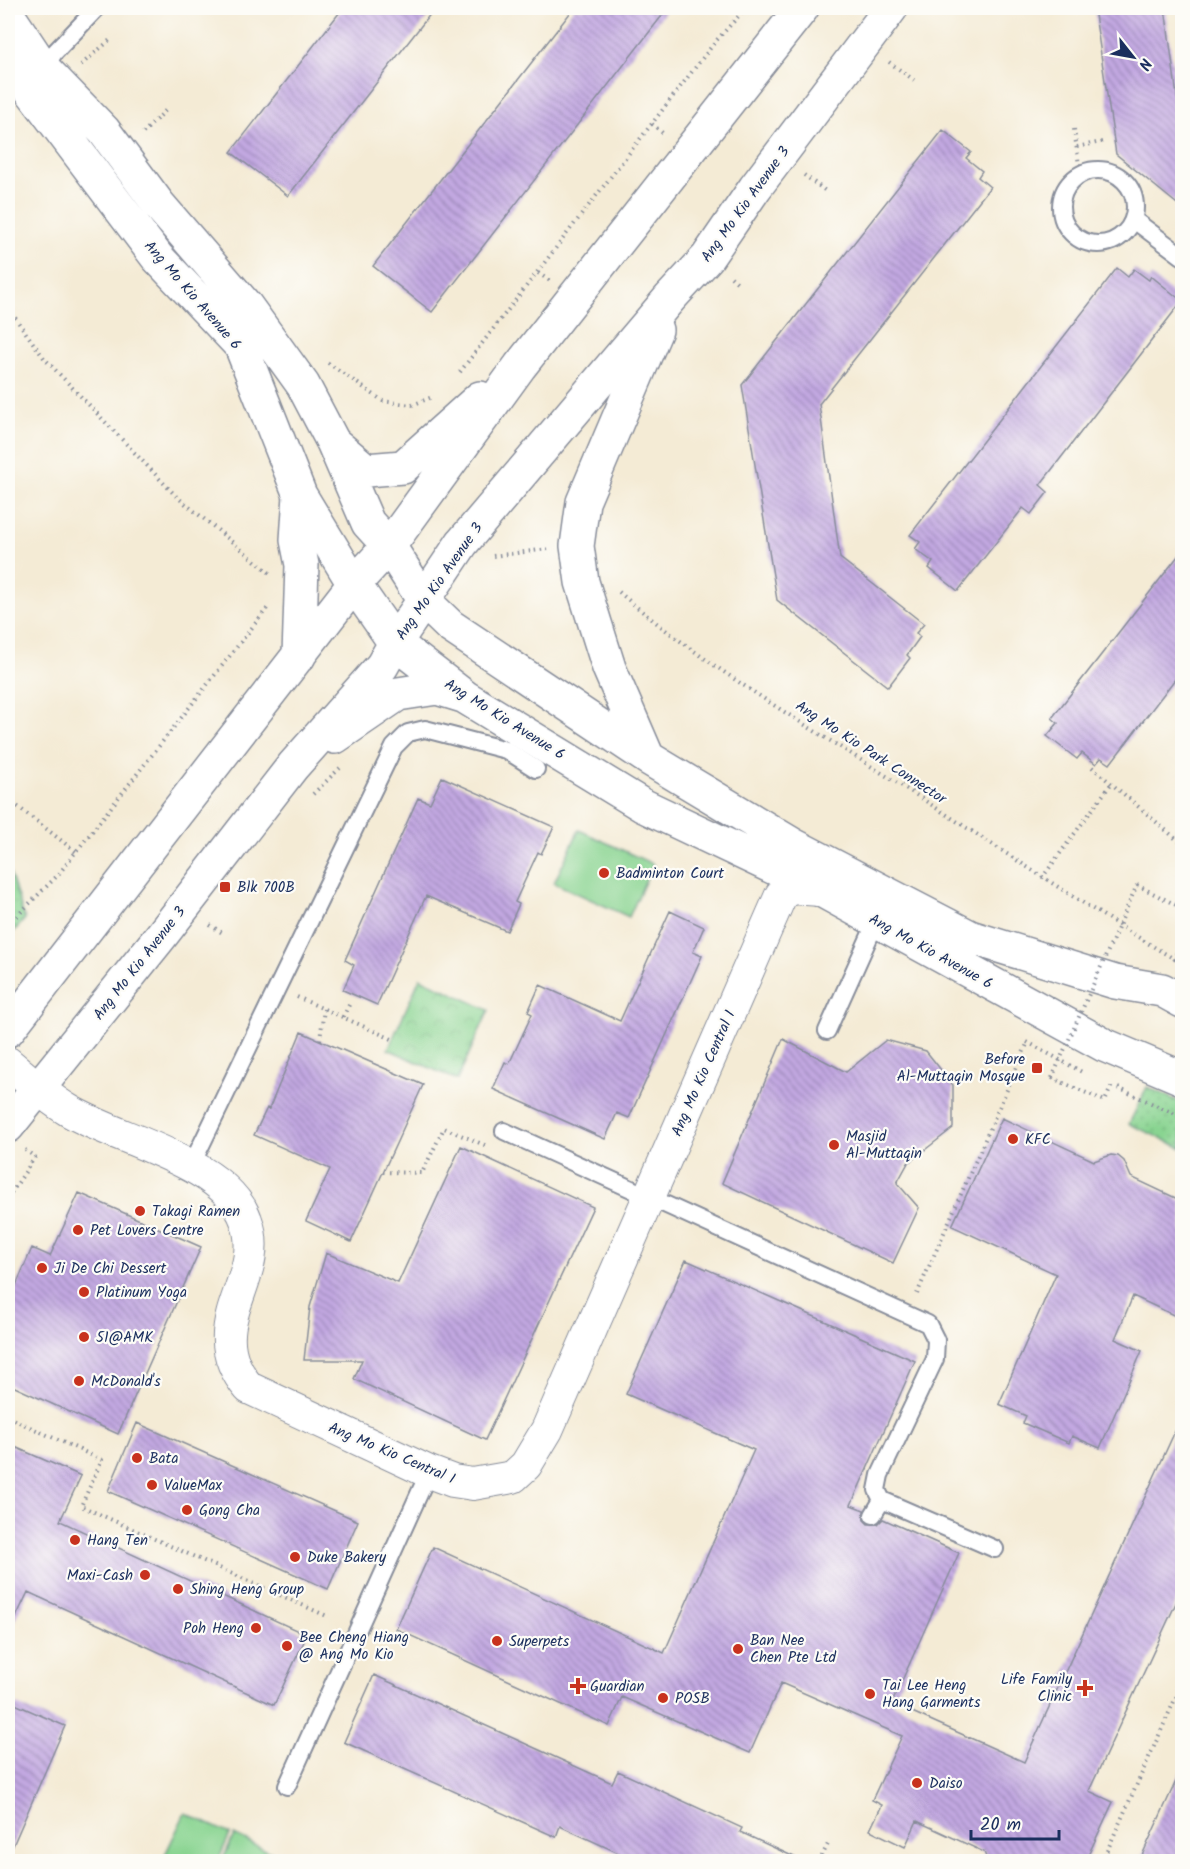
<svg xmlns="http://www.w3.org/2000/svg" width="1190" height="1869" font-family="Kalam,sans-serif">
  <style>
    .grass { fill: url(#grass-dots); stroke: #528278; stroke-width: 1.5 }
    .park { fill: url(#park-crowns); stroke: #528278; stroke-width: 1.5 }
    .pitch { fill: #89d491; stroke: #528278; stroke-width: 1.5 }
    .building { fill: url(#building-back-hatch) }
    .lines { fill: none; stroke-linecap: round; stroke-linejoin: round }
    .lane-casing { stroke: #888d9a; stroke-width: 20 }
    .street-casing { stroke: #888d9a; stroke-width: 34 }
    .primary-casing { stroke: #888d9a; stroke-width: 36 }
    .path { stroke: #888d9a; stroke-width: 4; stroke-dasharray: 1.5 4.5; stroke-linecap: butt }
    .lane { stroke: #fff; stroke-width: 16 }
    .street { stroke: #fff; stroke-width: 32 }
    .primary { stroke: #fff; stroke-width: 33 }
    .path-bridge { stroke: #888d9a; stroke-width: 4; stroke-dasharray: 1.5 4.5; stroke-linecap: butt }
    .poi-dot { fill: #c8321e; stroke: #fdfcf7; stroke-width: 2 }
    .labels { text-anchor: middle; stroke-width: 4.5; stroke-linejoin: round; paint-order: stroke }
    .street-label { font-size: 15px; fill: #1b2f5e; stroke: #fdfcf7 }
    .poi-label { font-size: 15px; fill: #1b2f5e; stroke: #fdfcf7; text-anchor: start }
  </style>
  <defs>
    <pattern id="grass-dots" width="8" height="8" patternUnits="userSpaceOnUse" patternTransform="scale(1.5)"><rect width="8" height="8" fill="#89d491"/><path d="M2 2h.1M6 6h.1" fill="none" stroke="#76b67f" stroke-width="1.8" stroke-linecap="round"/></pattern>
    <pattern id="park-crowns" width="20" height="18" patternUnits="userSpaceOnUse" patternTransform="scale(1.5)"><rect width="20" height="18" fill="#89d491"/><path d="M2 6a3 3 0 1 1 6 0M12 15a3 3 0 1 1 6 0" fill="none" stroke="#76b67f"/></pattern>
    <pattern id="building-back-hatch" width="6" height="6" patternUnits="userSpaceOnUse" patternTransform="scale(1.5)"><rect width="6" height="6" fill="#c2a8e1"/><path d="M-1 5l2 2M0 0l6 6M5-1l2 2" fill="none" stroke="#9d89ba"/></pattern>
  </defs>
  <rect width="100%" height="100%" fill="#fdfcf7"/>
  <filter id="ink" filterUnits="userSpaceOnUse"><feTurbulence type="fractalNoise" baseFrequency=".0167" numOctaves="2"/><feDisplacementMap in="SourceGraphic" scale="12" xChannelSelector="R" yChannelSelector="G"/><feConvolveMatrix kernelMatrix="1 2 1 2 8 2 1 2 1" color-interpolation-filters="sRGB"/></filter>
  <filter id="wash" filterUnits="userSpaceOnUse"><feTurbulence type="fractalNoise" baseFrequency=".008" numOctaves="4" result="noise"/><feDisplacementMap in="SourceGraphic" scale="24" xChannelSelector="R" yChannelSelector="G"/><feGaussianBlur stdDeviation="1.35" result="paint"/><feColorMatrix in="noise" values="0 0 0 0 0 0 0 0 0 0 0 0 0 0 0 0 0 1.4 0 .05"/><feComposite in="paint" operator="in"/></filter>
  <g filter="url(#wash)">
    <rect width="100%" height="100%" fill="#f4ebd5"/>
    <!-- grass -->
    <path class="grass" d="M8,867l17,52 -17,19z
      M1147,1087l35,16v45l-53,-24z"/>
    <!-- park -->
    <path class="park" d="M420,978l69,32 -32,70 -69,-31z"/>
    <!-- pitch -->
    <path class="pitch" d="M579,830l74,34 -24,53 -75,-34z
      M185,1813l45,21 -12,27h-56z
      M234,1835l55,26h-67z"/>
    <g id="blocks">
      <!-- building -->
      <path class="building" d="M343,8h92l-147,188 -57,-44z
        M574,8h94l-236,304 -59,-46z
        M1094,8h71l14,103 3,3v94l-66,-54z
        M943,130l28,22 -5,6 16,13 -4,6 12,10 -171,217 21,154 84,66 -8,9 4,4 -13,18 3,3 -22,29 -111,-87 -35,-215z
        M1117,268l11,9 6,-8 15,11 2,-4 31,25 -142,184 8,7 -17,22 -8,-6 -65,83 -29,-23 4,-6 -18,-13 5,-7 -10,-7z
        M1182,551v119l-72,94 -9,-6 -5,6 -14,-11 -5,6 -30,-23 11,-13 -6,-5z
        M442,777l112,50 -13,27 -3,-2 -23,50 4,2 -12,27 -81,-35 -49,109 -34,-15 11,-25 -9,-5 73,-162 12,5z
        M670,911l34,16 -11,25 9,4 -73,162 -12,-5 -12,26 -112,-50 12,-27 4,2 23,-50 -4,-2 12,-27 80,36z
        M301,1032l122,53 -72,157 -45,-21 24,-52 -76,-34 13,-27 2,1z
        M783,1039l63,33 40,-32 40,11 27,34v43l-45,35 -11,20 22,25 -26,55 -171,-80z
        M1002,1118l92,43 17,-6 7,1 6,5 7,16 51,24v118l-49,-23 -18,43 27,12 -42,97 -28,-12 -3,7 -46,-20 3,-7 -27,-12 57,-130 -104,-48z
        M461,1146l132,61 -108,233 -131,-61 8,-19h-58l6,-53 16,-54 72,30z
        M79,1193l122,54 -83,187 -110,-50v-97l6,3 18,-42 18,8z
        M686,1260l229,101 -64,144 13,5v10l4,4h10l5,-5 76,34 -67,150 132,59 158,-346v174l-93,201 24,11 -28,60h-97l-4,-10 -67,-31 -12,26 -35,-17 12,-25 -10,-5 30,-64 -121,-53 -31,70 -128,-56 -13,29 -213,-97 37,-82 231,106 90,-203 -128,-56z
        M137,1423l221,98 -30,68 -220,-98z
        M8,1444l73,32 -21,45 247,114 -33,70 -246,-113 -20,42z
        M374,1675l238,108 6,-12 124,57 -2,4 65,30h-167l-78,-36 -4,11 -212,-95z
        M8,1701l57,25 -57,131z
        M1182,1768v94h-43z"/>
    </g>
  </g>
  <g filter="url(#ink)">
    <use href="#blocks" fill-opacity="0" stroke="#888d9a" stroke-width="1.5"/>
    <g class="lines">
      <defs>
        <path id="lane" d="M44,69l10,-16 43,-45
          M1061 207a37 37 0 1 1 74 0a37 37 0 1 1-74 0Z
          M1134,220l48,36
          M827,1031l49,-109
          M504,1131l424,193 8,16 -1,19 -55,116 -3,15 5,10 113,49
          M191,1166l203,-419 14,-14 17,-4 81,21 30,19
          M873,1515l9,-15
          M287,1786l142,-314"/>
        <path id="street" d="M8,1063c19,16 38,34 60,47 49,30 157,51 178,110 23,60 -51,104 3,168l180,84 24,9 20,3 40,-7 13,-12 21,-35 234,-535 10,-7 30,2"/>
        <path id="primary" d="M8,15l36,54 60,62 55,74 87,101 57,79 30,57 35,81 21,23 35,55 26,25 198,132 145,87 177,92 145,45 47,8 20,11
          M8,60l149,197 84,89 59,149 54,89 41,59 70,54 177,108 179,85 283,155 78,33
          M334,443l32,27 37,-3 77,-69
          M299,656l3,-91 -5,-25 3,-45
          M335,737l63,-43 39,-6 26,8
          M648,758l-39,-90 -27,-86 -5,-36 6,-44 73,-172
          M8,1030l346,-446 35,-38 131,-180 282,-358
          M8,1126l153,-190 132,-170 89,-100 13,-23 67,-100 208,-245 37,-40 48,-70 136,-180"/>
      </defs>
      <!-- lane casing -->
      <use href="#lane" class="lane-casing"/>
      <!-- street casing -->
      <use href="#street" class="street-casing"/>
      <!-- primary casing -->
      <use href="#primary" class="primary-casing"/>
      <!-- path -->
      <path class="path" d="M982,8l8,5
        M889,62l25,18
        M81,65l29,-25
        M652,124l13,11
        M1074,129l5,36 33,7
        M143,133l23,-23
        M1077,147l29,-6
        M804,175l23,17
        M538,273l12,8
        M731,277l9,8
        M8,308l36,50 132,138 94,77
        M328,363l55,38 29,4 20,-8
        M460,372l255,-330 31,-34
        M493,556l55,-7
        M619,592c82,71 177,127 269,185 96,61 190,125 288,183
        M1092,767l90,77
        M313,794l27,-26
        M8,799l68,53
        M1042,878l69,-94
        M1137,885l45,23
        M8,925l49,-49 212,-270
        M210,925l14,9
        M1174,960l8,-22
        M297,997l95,42
        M343,1017l7,-14
        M320,1040l4,-31
        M1027,1042l57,31
        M1052,1078l53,23 8,-18
        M1118,1088l64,29
        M383,1172l39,1 22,-45 43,18
        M8,1198l27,-41 -10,-7
        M917,1294l111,-252
        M8,1417l94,43 -21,46 248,111
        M852,1855l16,7
        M819,1862l9,-18
        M1102,1862l80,-178"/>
      <!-- lane -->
      <use href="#lane" class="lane"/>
      <!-- street -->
      <use href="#street" class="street"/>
      <!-- primary -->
      <use href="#primary" class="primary"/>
      <!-- path-bridge -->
      <path class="path-bridge" d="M1052,1078l85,-193"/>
    </g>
  </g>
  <!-- markers -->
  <g class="poi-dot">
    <circle cx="604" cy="873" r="6"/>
    <rect x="219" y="881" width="12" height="12" rx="3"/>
    <rect x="1031" y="1062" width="12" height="12" rx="3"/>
    <circle cx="1013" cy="1139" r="6"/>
    <circle cx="834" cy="1145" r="6"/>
    <circle cx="140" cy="1211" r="6"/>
    <circle cx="78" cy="1230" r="6"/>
    <circle cx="42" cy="1268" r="6"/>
    <circle cx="84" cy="1292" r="6"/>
    <circle cx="84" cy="1337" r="6"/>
    <circle cx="79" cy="1381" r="6"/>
    <circle cx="137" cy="1458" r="6"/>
    <circle cx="152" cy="1485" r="6"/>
    <circle cx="187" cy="1510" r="6"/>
    <circle cx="75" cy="1540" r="6"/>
    <circle cx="295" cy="1557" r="6"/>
    <circle cx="145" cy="1575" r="6"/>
    <circle cx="178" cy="1589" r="6"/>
    <circle cx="256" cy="1628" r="6"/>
    <circle cx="497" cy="1641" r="6"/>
    <circle cx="287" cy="1646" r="6"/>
    <circle cx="738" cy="1649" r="6"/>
    <path d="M575 1677h6v6h6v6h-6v6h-6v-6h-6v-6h6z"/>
    <path d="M1082 1679h6v6h6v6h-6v6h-6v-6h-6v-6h6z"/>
    <circle cx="870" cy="1694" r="6"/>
    <circle cx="663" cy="1698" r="6"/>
    <circle cx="917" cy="1783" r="6"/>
  </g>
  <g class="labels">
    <!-- street labels -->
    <g class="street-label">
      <text transform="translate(745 204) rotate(-54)" y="5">Ang Mo Kio Avenue 3</text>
      <text transform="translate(193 295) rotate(49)" y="5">Ang Mo Kio Avenue 6</text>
      <text transform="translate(439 581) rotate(-55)" y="5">Ang Mo Kio Avenue 3</text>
      <text transform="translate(505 719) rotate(32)" y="5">Ang Mo Kio Avenue 6</text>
      <text transform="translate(871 752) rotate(33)" y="5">Ang Mo Kio Park Connector</text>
      <text transform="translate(931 951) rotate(29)" y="5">Ang Mo Kio Avenue 6</text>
      <text transform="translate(139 963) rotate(-52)" y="5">Ang Mo Kio Avenue 3</text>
      <text transform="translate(703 1073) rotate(-66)" y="5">Ang Mo Kio Central 1</text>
      <text transform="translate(392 1453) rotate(23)" y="5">Ang Mo Kio Central 1</text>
    </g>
    <!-- poi labels -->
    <g class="poi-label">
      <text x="616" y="878">Badminton Court</text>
      <text x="237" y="892">Blk 700B</text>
      <text x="1025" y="1064" text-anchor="end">Before<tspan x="1025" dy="17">Al-Muttaqin Mosque</tspan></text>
      <text x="846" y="1141">Masjid<tspan x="846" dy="17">Al-Muttaqin</tspan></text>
      <text x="1025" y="1144">KFC</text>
      <text x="152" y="1216">Takagi Ramen</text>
      <text x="90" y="1235">Pet Lovers Centre</text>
      <text x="54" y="1273">Ji De Chi Dessert</text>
      <text x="96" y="1297">Platinum Yoga</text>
      <text x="96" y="1342">51@AMK</text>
      <text x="91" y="1386">McDonald's</text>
      <text x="149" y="1463">Bata</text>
      <text x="164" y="1490">ValueMax</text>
      <text x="199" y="1515">Gong Cha</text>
      <text x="87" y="1545">Hang Ten</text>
      <text x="307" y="1562">Duke Bakery</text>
      <text x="133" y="1580" text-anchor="end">Maxi-Cash</text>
      <text x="190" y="1594">Shing Heng Group</text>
      <text x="244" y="1633" text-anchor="end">Poh Heng</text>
      <text x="299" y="1642">Bee Cheng Hiang<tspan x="299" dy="17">@ Ang Mo Kio</tspan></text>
      <text x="750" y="1645">Ban Nee<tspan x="750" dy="17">Chen Pte Ltd</tspan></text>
      <text x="509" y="1646">Superpets</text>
      <text x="1072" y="1684" text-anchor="end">Life Family<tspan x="1072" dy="17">Clinic</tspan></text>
      <text x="882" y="1690">Tai Lee Heng<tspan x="882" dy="17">Hang Garments</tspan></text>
      <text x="590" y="1691">Guardian</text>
      <text x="675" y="1703">POSB</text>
      <text x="929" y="1788">Daiso</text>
    </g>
  </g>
  <!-- margin -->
  <rect width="1190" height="1869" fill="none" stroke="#fdfcf7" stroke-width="30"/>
  <!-- north arrow -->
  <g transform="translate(1133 57) rotate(121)" stroke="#fdfcf7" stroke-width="4.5" paint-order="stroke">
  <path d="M0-4.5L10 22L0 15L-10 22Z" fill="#1b2f5e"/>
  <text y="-9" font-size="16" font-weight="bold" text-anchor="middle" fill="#1b2f5e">N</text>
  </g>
  <!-- scale -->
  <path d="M971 1830v9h88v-9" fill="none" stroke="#1b2f5e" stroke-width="3"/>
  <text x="980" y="1830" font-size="18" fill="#1b2f5e" stroke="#fdfcf7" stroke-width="4.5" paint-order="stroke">20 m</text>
</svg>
